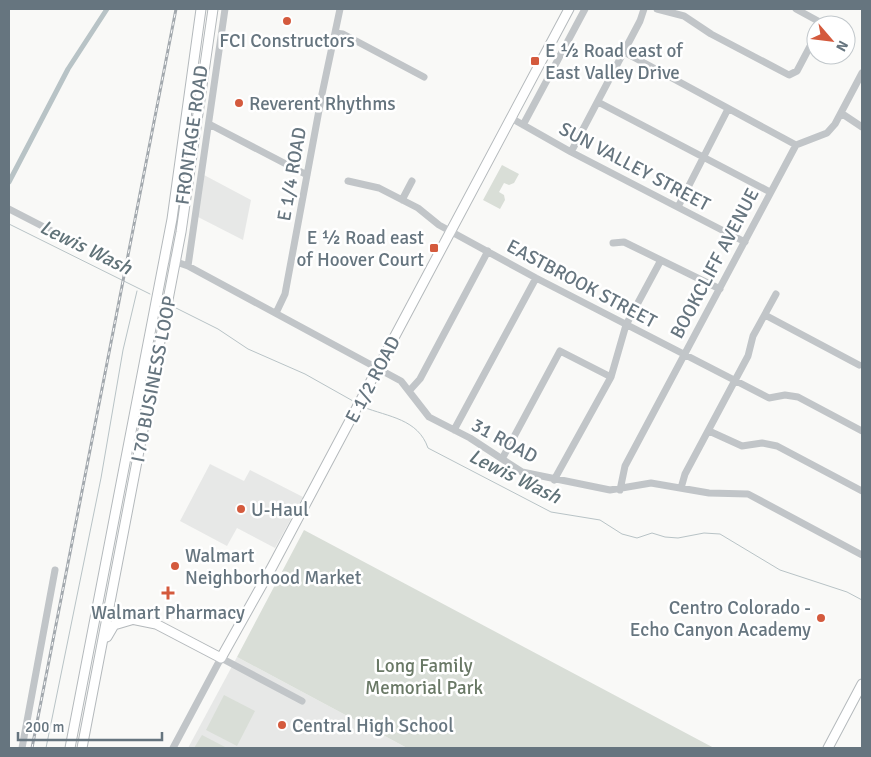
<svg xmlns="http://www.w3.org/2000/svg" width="871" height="757" font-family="Signika,sans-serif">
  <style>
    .built { fill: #e7e8e7 }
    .green { fill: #d9ded7 }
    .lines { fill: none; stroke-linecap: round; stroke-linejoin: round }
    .stream { stroke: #b8c3c6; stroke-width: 1 }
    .canal { stroke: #b8c3c6; stroke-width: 5 }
    .major-casing { stroke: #b4b9bc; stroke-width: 11 }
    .minor { stroke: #c1c5c8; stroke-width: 7 }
    .major { stroke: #fff; stroke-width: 9 }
    .rail-casing { stroke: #a3a9ae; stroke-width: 3 }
    .rail { stroke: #fff; stroke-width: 1; stroke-dasharray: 4; stroke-linecap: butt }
    .poi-dot { fill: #d45a3d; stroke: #fff; stroke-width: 2 }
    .labels { text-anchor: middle; stroke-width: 5; stroke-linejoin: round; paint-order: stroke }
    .poi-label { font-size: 19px; fill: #66757f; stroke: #fff; text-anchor: start }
    .street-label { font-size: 19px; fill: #66757f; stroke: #fff }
    .park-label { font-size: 19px; fill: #697865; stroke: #fff }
    .water-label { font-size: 20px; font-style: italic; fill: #617379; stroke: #fff }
  </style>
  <rect width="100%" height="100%" fill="#f9f9f7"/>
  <!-- built -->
  <path class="built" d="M204,175l47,25 -8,40 -45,-23z
    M210,464l34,17 6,-11 53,27 -28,51 -38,-20 -10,18 -47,-25z
    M237,657l170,91h-219z"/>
  <!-- green -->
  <path class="green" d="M502,165l17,9 -5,9 -5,2 -5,-2 -5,9 5,3 1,5 -5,9 -17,-9z
    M304,530l410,218h-307l-170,-91z
    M224,695l31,16 -18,35 -31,-16z
    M202,735l25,13h-33z"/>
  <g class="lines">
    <!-- stream -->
    <path class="stream" d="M9,224l141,70
      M174,307l44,22 30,20 57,25 48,27
      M363,407c26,10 55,12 65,41l123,64 49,8 22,14 15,4 15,-5 13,4 13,1 26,-5 16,1 60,36 67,22 15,8
      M46,748l55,-270 22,-128 14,-59"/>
    <!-- canal -->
    <path class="canal" d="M9,182l59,-113 39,-60"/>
    <defs>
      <path id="major" d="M97,612l59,12 65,34 51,-91 297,-558
        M107,637l7,-12 17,-5
        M70,748l102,-529 29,-210
        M82,748l99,-516 32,-223
        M828,748l34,-64"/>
    </defs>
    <!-- major casing -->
    <use href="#major" class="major-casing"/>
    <!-- minor -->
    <path class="minor" d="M657,9l27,7 27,18 78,41 8,-4 19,-36
      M796,9l22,12 1,4
      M335,33l8,1 81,43
      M624,52l172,93
      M598,102l172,90
      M841,113l21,14
      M511,118l60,34 174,90
      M209,124l98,51
      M523,125l62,-116
      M571,152l69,-131 4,-12
      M348,181l31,7 39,20 21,17 97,53 233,120 16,-3 13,2 64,34
      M402,200l10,-19
      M678,207l50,-98
      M9,209l68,35
      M613,243l11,-1 96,47
      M165,258l23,8 213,115 28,36 41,21 52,34 88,18 41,-7 58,10 39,1 114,61
      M188,266l37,-257
      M276,313l9,-19 37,-200 18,-85
      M765,315l94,50
      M410,390l10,-11 68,-128
      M454,430l82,-152
      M709,431l33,15 20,-3 15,3 85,45
      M502,459l58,-108 51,26
      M554,480l57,-103 15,-52 35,-65
      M681,488l4,-14 63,-118 5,-20 23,-42
      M620,490l5,-24 171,-321 31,-12 8,-9 27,-51
      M22,748l33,-178
      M173,748l48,-90 81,43"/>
    <!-- major -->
    <use href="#major" class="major"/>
    <defs>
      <path id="rail" d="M32,748l144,-739"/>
    </defs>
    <!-- rail casing -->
    <use href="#rail" class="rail-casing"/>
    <!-- rail -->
    <use href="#rail" class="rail"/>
  </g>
  <!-- markers -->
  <g class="poi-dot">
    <circle cx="287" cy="21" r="5"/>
    <rect x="530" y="56" width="10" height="10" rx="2.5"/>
    <circle cx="239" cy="103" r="5"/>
    <rect x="429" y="243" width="10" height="10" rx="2.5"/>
    <circle cx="241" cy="509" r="5"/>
    <circle cx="175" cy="566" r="5"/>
    <path d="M165.5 585.5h5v5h5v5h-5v5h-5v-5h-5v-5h5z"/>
    <circle cx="821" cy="618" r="5"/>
    <circle cx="282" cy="725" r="5"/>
  </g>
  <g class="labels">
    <!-- poi labels -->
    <g class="poi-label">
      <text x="287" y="47" text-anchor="middle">FCI Constructors</text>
      <text x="545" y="57">E ½ Road east of<tspan x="545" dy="22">East Valley Drive</tspan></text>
      <text x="249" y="110">Reverent Rhythms</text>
      <text x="424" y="244" text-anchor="end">E ½ Road east<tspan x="424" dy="22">of Hoover Court</tspan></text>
      <text x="251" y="516">U-Haul</text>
      <text x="185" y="562">Walmart<tspan x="185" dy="22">Neighborhood Market</tspan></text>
      <text x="811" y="614" text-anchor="end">Centro Colorado -<tspan x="811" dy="22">Echo Canyon Academy</tspan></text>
      <text x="168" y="619" text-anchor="middle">Walmart Pharmacy</text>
      <text x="292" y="732">Central High School</text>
    </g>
    <!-- street labels -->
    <g class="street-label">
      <text transform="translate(191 135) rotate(-82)" y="7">FRONTAGE ROAD</text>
      <text transform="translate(635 166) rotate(28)" y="7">SUN VALLEY STREET</text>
      <text transform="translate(291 174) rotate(-80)" y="7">E 1/4 ROAD</text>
      <text transform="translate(714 263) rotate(-62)" y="7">BOOKCLIFF AVENUE</text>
      <text transform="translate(582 283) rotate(28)" y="7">EASTBROOK STREET</text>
      <text transform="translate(153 379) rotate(-79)" y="7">I 70 BUSINESS LOOP</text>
      <text transform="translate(372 379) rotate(-62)" y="7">E 1/2 ROAD</text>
      <text transform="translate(505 440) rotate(29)" y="7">31 ROAD</text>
    </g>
    <!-- park labels -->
    <g class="park-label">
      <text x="424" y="672">Long Family<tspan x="424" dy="22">Memorial Park</tspan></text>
    </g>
    <!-- water labels -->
    <g class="water-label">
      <text transform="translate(86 247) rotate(26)" y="7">Lewis Wash</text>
      <text transform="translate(515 476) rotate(26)" y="7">Lewis Wash</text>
    </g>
  </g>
  <!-- border -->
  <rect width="871" height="757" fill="none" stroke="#66757f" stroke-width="20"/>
  <!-- north arrow -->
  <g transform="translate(831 40) rotate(118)"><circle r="24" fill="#ffffff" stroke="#c2c8cc"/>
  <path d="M0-4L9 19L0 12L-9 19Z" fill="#d45a3d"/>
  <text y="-8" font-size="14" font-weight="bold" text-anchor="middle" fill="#66757f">N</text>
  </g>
  <!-- scale -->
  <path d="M18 732v8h144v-8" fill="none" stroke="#66757f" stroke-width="2.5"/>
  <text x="25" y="732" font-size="15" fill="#66757f" stroke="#ffffff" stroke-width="4" paint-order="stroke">200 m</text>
</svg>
